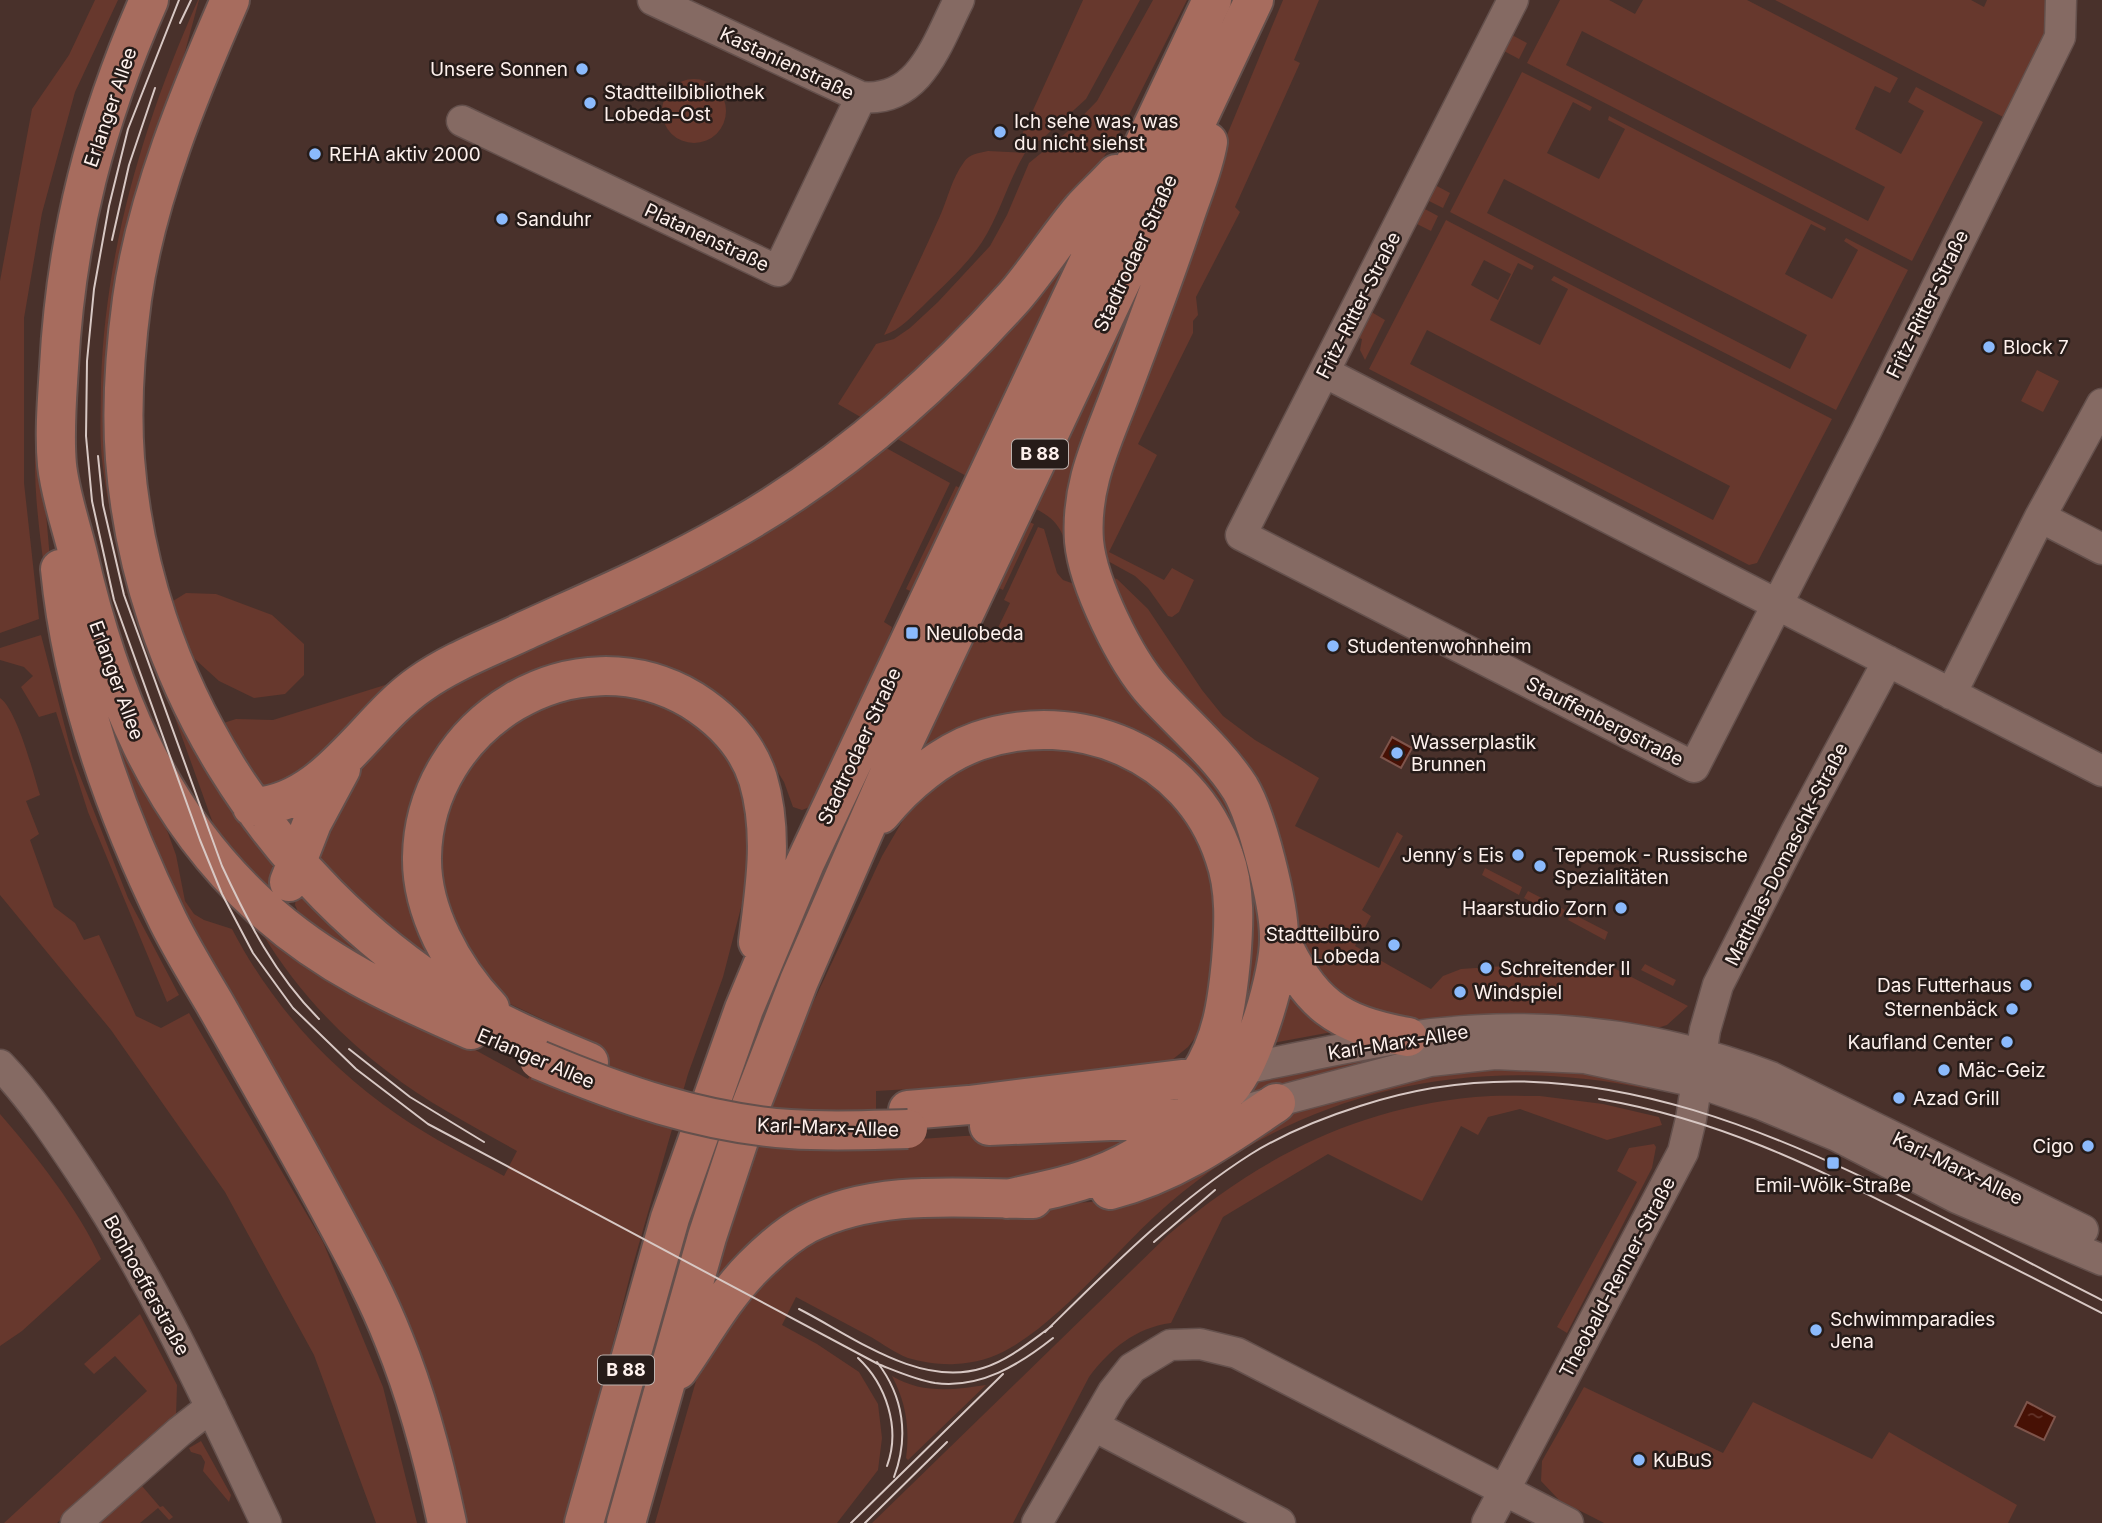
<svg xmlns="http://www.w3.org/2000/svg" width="2102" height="1523" font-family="Inter,sans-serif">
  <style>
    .green { fill: #67382d; fill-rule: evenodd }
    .water { fill: url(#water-ripples); stroke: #7e544b; stroke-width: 2 }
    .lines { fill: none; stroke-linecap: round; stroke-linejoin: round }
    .minor-casing { stroke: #64504c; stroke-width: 33 }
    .major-casing { stroke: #64504c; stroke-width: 42 }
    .minor { stroke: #856a63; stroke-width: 30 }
    .major { stroke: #a76c5e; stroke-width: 38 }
    .tram { stroke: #d8c8c4; stroke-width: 2 }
    .major-bridge-casing { stroke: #64504c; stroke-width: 42; stroke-linecap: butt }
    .major-bridge { stroke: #a76c5e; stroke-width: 38 }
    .poi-dot { fill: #8bbafc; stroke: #271c19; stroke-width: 2.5 }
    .labels { text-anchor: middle; stroke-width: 5; stroke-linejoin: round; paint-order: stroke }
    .shield { fill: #271c19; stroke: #beb1ad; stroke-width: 2 }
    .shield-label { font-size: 18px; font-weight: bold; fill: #fef1ed }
    .street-label { font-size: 19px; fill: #fef1ed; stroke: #271c19 }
    .poi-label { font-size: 19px; fill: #fef1ed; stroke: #271c19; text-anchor: start }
  </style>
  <defs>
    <pattern id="water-ripples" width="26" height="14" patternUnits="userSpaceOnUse" patternTransform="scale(1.75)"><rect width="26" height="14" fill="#471105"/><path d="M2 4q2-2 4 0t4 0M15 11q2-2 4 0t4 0" fill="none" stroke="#63342a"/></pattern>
  </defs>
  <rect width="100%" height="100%" fill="#49312b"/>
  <!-- green -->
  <path class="green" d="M95,0h23l-43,92 -33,121 -18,105v165l15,136 -39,14v-352l32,-172 37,-54z
    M198,0h1l-16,59 -52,159 2,361 -6,3c-10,-38 -19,-75 -24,-114 -4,-28 -2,-57 -2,-85 4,-133 43,-262 97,-383z
    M1083,0h57l-54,99 -45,41 -11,3 -11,-2z
    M1153,0h34l-64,127 -65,101 -187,195 -33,-19 38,-60 18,-5 16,-11 28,-26 52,-56 17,-31 22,-52 38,-31 30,-31z
    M1283,0h36l-25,60 6,3 -65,144 5,5 -44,85 2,18 -5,6v12l-55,111 19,11 -48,97 55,28 8,-12 22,12 -15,32 -7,5 -4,-1 -20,-28 -13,-12 -29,-16 -10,-65 124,-343z
    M1560,0h49l26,14 8,-14h104l151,78 -8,15 -15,-7 -20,43 46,25 23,-43 -16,-9 8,-15 67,35 -71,139 -385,-198zM1582,31l303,156 -17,34 -302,-156z
    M1775,0h196l13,7 3,-7h66v39l-42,82z
    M1512,35l15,8 -8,16 -15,-8z
    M1522,72l70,35 -2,4 -17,-9 -26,51 52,26 26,-50 -17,-9 1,-4 217,112 -1,3 -14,-7 -26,50 47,25 26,-49 -14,-9 2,-3 62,32 -72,140 -386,-198zM1504,179l303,156 -17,34 -303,-156z
    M662 111a32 32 0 1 1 64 0a32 32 0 1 1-64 0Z
    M1200,142l-135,398c-8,-20 -17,-25 -35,-34z
    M988,151l37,2c-17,28 -25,61 -43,89 -15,23 -39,44 -59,64 -12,11 -23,24 -39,29 19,-39 38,-79 56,-119 8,-18 12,-38 24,-54 5,-8 15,-9 24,-11z
    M1435,185l15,8 -7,15 -16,-8z
    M1423,208l15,8 -7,15 -16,-8z
    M1446,220l88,46 -2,4 -14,-7 -28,57 50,25 28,-56 -17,-9 3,-4 278,143 -75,144 -8,2 -380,-196zM1484,260l27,14 -13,26 -27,-15zM1427,330l303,156 -17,34 -303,-156z
    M1084,225l-23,54 -64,131 -25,69 -84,-45z
    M49,275l-7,192 11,127 -5,2c-6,-45 -13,-89 -13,-134 0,-63 6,-125 14,-187z
    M1368,310l17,10 -20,40 -5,-10 2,-11 -6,-2z
    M2037,370l22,11 -16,31 -22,-11z
    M877,443l73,40 -66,139 8,5 -13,43 -64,135 -13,5 -9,-3 -9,-25 -32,-52 -192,-66 -40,13 -20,9 -30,22 -26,29 -15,30 -24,69 2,48 29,81 -129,-108 51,-91 80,-81z
    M956,486l10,5 -15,31 -41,69 -4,-2z
    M1022,519l12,5 -31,66 -4,-2z
    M1038,527l6,2 13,44 6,7 17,6 146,201 41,137 -28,125 7,-158 -123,-164 -211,45 28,-75 42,-71 14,6 14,-29 -6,-3z
    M1102,575l15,4 31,30 54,81 21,26 32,24 64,38 -24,48 84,42 18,-36 6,4 -41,74 9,6 -16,30 76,43 12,-13 18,-7 87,-6 54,-1 86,44 -21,19 -16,5 -128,-14 -132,6 -55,-22 -37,-46 -15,-93 -125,-182z
    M186,593l30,1 56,21 32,29v31l-19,19 -31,4 -35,-17 -33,-30 -12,-35 -1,-15z
    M133,601l151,264 -9,38 -52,-52z
    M41,635l32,123 55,140 51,97 -12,7 -79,-190 -32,-100 -17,5 -18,-30 12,-11 -9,-9 -24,-7v-12z
    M401,680l-78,84 -60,28 -49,-66 22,-7 37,1z
    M98,683l25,58 45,92 8,22 9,46 9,13 10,6 28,9c39,75 96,138 166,186 33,23 71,42 106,61l13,-25c-42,-24 -91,-49 -129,-79 -50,-38 -93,-84 -126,-139l266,146 29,-53 -62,-29 -33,-47 -31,-94 28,-94 95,-67 72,-3 76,31 28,32 18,40 4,70 -29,112 -35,97 -56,194 -65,255h-111l-2,-12 -311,-667z
    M0,698c17,12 33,74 40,97l-14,6 13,33 -9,6 24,67 21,16 9,17 15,-5 37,81 25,12 28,-15 134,229 60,145 34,136h-41l-62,-168 -89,-163 -114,-162 -111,-135z
    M1028,743l94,15 65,56 25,63 5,57 -6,51 -13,49 -10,13 -16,13 -123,21 -173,10v51l88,-6 198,-8 -79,46 -223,22 -155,119 41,-155 65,-153 71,-151 28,-48 58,-52z
    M1485,868l37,19 -3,8 -37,-20z
    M297,889l98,92 -94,-63 -6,-13z
    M1528,891l37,19 -4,7 -37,-19z
    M1571,913l37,19 -3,8 -37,-20z
    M1645,964l31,16 -3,6 -32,-16z
    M1285,968l58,62 -76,14z
    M1394,1053l-3,3 -143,40 5,-19z
    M1495,1070c37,0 123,0 153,19 -179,-38 -358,2 -493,127 -45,42 -93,102 -145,132 -16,10 -36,15 -55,16 -14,1 -33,-2 -47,-6 -13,-5 -25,-14 -37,-21 -25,-13 -50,-27 -75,-40l-14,28 35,19 42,28 19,32 4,34 -4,32 -41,53h-182l43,-149 62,-100 91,-56 254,-17 167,-87 153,-37z
    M1540,1096l63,8 56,13 3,8 -55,15 -87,-31 -32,8 -10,18 -17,-9 -39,75 -94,-47 -105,63 -52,106c-36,5 -61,26 -82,54l-76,146h-141l296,-288c92,-77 185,-126 307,-138 21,-2 43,-1 65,-1z
    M0,1114c35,40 79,96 101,145l-79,72 -22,15z
    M1654,1144l2,3 -4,21 -85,165 -10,-6 80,-145 -20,-11 12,-23z
    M140,1314l37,71 -1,31 -119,107h-53l143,-132 -32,-35 -21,18 -10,-10z
    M892,1376c30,18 61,14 94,9l-78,75 -2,-2c4,-29 0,-56 -14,-82z
    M1584,1387l139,66 30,-51 119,57 17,-27 128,73 -9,18h-404l-45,-23 -18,-19 1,-20z
    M201,1441l30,54 -2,7 -26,-31 2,-9 -4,-7 -10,-3 -2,-4z
    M142,1486l18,21 3,-1 10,11 -4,3 -11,-12 -18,15h-41z"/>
  <!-- water -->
  <path class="water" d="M1392,737l20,11 -11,20 -20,-11z
    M2027,1402l28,15 -11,23 -29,-14z"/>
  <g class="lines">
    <defs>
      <path id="minor" d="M653,0l208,97c59,6 76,-54 98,-97
        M1513,0l-272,535 453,232 172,-336 194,-394 1,-37
        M462,121l316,150 83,-174
        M1324,372l778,399
        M2040,517l62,32
        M1951,694l89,-177 62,-113
        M0,1065c30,31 56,70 80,106 74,111 129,232 186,352
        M1226,1072c61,-11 122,-26 183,-35 124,-18 246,-4 362,40l312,153
        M1256,1107l174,-46 65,-7 90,4 112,24 63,22 77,32 120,62 145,62
        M1094,1426l186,97
        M76,1523l103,-91 32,-25
        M1037,1523l76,-131 19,-24 38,-23 30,-1 37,9 331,170
        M1487,1523l196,-371 8,-33 14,-89 13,-45 79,-155 91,-169"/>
      <path id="major" d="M149,0c-53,120 -83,235 -90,367 -2,32 -5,66 -2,98 3,29 14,60 21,89 31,135 78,257 183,353 64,58 132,89 210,123
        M230,0c-40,92 -84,198 -98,299 -7,52 -11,107 -7,160 17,220 144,422 331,539 41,26 87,45 133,64
        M60,569c12,123 54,241 108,352 14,28 31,56 47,83 41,72 82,144 121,217 21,39 42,78 58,119 24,59 40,121 53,183
        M252,807c73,-2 113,-85 168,-123 31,-22 68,-36 102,-52 70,-32 141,-62 207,-100 109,-61 203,-143 286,-236 24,-28 43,-59 67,-87 11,-12 23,-23 34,-35
        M881,814c24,-30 60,-60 97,-73 99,-34 212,12 246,115 12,33 10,70 7,105 -4,42 -9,80 -33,116l-229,28 -61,5
        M289,882l23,-59 29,-54
        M1279,937c31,67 57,87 129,100
        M490,1008c-37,-39 -69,-97 -68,-151 2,-134 152,-227 270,-157 30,19 55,44 66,79 16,54 7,108 0,163
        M989,1126l194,-8
        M1110,1190c63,-16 113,-51 166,-87
        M1007,1199c45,-10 89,-18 129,-42 16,-11 29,-24 45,-37 15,-12 34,-16 48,-31 24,-26 51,-117 50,-152 0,-33 -22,-121 -39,-149 -23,-36 -58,-65 -86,-96 -29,-32 -66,-108 -70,-151 -4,-56 18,-98 37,-149 22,-58 44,-116 64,-176 8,-24 19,-49 23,-74
        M678,1370c24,-34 45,-73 75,-103 15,-15 35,-33 54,-43 68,-35 152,-26 226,-25
        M584,1523l86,-305 74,-209 61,-146 407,-863
        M626,1523l81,-286 41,-124 51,-132 93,-214 362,-767"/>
    </defs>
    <!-- minor casing -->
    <use href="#minor" class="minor-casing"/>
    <!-- major casing -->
    <use href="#major" class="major-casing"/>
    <!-- minor -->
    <use href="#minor" class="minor"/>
    <!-- major -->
    <use href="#major" class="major"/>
    <!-- tram -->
    <path class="tram" d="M179,0l-51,129 -19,77 -15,83 -7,72 -1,75 6,65 22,99 86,240 22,54 31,59 40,55 63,61 72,55 450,240c18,7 38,16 57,19 45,6 84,-18 118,-45
      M180,23l11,-23
      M112,240l17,-75 26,-77
      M98,456l5,49 21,90 98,271c26,56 53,109 97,153
      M349,1049l61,48 74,45
      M1599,1099c119,20 211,66 318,120 61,31 123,62 185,94
      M1154,1242l61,-52
      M799,1309c55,28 120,79 184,59 26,-8 48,-27 69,-42
      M1045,1332c65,-64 129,-129 206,-178 34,-21 71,-36 109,-48 265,-88 514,80 742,194
      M858,1358c28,26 43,70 29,108
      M877,1362c27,35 32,75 17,115
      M851,1523l152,-149
      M865,1523l82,-81"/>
    <defs>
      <path id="major-bridge" d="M539,1060c81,34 163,63 251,69 39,3 79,1 118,0"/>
    </defs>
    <!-- major-bridge casing -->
    <use href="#major-bridge" class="major-bridge-casing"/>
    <!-- major-bridge -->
    <use href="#major-bridge" class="major-bridge"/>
  </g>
  <!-- markers -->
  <g class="poi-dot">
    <circle cx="582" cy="69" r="7"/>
    <circle cx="590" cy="103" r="7"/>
    <circle cx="1000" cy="132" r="7"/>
    <circle cx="315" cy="154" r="7"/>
    <circle cx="502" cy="219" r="7"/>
    <circle cx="1989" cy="347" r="7"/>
    <rect x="905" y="626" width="14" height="14" rx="3.5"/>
    <circle cx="1333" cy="646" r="7"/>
    <circle cx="1397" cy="753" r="7"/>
    <circle cx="1518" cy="855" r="7"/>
    <circle cx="1540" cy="866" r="7"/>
    <circle cx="1621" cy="908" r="7"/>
    <circle cx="1394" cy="945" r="7"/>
    <circle cx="1486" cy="968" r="7"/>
    <circle cx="2026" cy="985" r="7"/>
    <circle cx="1460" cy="992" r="7"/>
    <circle cx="2012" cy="1009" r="7"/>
    <circle cx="2007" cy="1042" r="7"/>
    <circle cx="1944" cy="1070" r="7"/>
    <circle cx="1899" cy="1098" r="7"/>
    <circle cx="2088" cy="1146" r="7"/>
    <rect x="1826" y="1156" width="14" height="14" rx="3.5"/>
    <circle cx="1816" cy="1330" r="7"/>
    <circle cx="1639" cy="1460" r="7"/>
  </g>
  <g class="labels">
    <!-- shield labels -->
    <g class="shield">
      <rect x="1012" y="439.5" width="56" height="29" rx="5"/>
      <rect x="598" y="1355.5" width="56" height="29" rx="5"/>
    </g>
    <g class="shield-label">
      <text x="1040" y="460">B 88</text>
      <text x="626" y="1376">B 88</text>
    </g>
    <!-- street labels -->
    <g class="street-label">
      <text transform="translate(787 63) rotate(25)" y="7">Kastanienstraße</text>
      <text transform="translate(110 107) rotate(-71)" y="7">Erlanger Allee</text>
      <text transform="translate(707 237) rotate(25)" y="7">Platanenstraße</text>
      <text transform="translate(1135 253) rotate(-65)" y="7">Stadtrodaer Straße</text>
      <text transform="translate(1927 304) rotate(-64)" y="7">Fritz-Ritter-Straße</text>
      <text transform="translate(1358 305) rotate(-63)" y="7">Fritz-Ritter-Straße</text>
      <text transform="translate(117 680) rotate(70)" y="7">Erlanger Allee</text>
      <text transform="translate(1605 721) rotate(27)" y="7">Stauffenbergstraße</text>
      <text transform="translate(859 746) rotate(-65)" y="7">Stadtrodaer Straße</text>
      <text transform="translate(1786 854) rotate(-63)" y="7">Matthias-Domaschk-Straße</text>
      <text transform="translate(1398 1042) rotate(-9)" y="7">Karl-Marx-Allee</text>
      <text transform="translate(536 1058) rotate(23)" y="7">Erlanger Allee</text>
      <text transform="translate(828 1127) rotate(2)" y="7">Karl-Marx-Allee</text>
      <text transform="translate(1958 1168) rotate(26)" y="7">Karl-Marx-Allee</text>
      <text transform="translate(1617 1277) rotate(-62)" y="7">Theobald-Renner-Straße</text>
      <text transform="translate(147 1285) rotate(61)" y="7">Bonhoefferstraße</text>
    </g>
    <!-- poi labels -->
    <g class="poi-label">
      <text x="568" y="76" text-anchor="end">Unsere Sonnen</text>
      <text x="604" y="99">Stadtteilbibliothek<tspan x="604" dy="22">Lobeda-Ost</tspan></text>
      <text x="1014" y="128">Ich sehe was, was<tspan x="1014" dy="22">du nicht siehst</tspan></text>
      <text x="329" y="161">REHA aktiv 2000</text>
      <text x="516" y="226">Sanduhr</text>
      <text x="2003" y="354">Block 7</text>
      <text x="926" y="640">Neulobeda</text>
      <text x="1347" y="653">Studentenwohnheim</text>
      <text x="1411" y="749">Wasserplastik<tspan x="1411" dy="22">Brunnen</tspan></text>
      <text x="1504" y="862" text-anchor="end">Jenny´s Eis</text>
      <text x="1554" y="862">Tepemok - Russische<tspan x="1554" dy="22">Spezialitäten</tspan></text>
      <text x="1607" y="915" text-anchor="end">Haarstudio Zorn</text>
      <text x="1380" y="941" text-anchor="end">Stadtteilbüro<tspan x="1380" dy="22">Lobeda</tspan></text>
      <text x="1500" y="975">Schreitender II</text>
      <text x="2012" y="992" text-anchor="end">Das Futterhaus</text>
      <text x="1474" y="999">Windspiel</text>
      <text x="1998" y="1016" text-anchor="end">Sternenbäck</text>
      <text x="1993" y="1049" text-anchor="end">Kaufland Center</text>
      <text x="1958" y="1077">Mäc-Geiz</text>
      <text x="1913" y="1105">Azad Grill</text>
      <text x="2074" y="1153" text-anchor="end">Cigo</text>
      <text x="1833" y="1192" text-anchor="middle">Emil-Wölk-Straße</text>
      <text x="1830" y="1326">Schwimmparadies<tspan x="1830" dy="22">Jena</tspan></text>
      <text x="1653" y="1467">KuBuS</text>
    </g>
  </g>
</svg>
